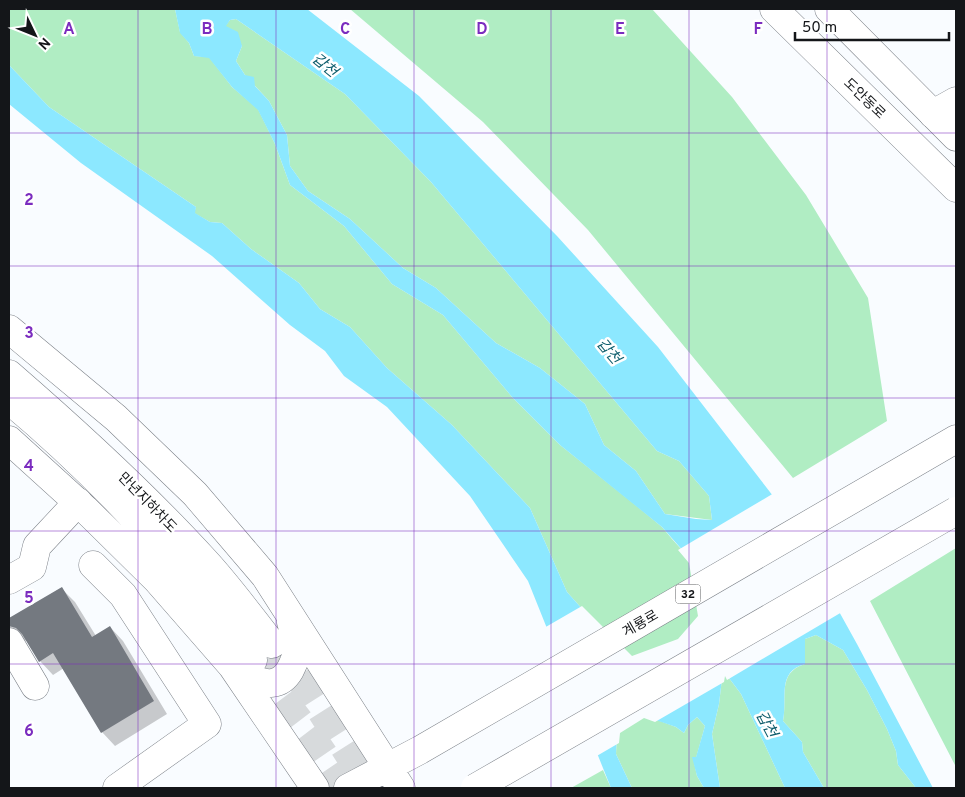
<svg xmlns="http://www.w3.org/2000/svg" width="965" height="797" font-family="Overpass,'Noto Sans KR',sans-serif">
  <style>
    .green { fill: #b0edc3 }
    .water { fill: #8ce8ff; fill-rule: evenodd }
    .pier { fill: #f9fcff }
    .shadow { fill: #0003 }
    .building { fill: #747980 }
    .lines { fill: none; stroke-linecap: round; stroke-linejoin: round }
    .major-tunnel { stroke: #d7dadc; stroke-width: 28; stroke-dasharray: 28 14; stroke-linecap: butt }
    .minor-casing { stroke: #7c8188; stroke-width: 29 }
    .major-casing { stroke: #7c8188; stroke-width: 29 }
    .minor { stroke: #fff; stroke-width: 28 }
    .major { stroke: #fff; stroke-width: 28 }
    .major-bridge-casing { stroke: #7c8188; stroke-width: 29; stroke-linecap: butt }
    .major-bridge { stroke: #fff; stroke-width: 28 }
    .grid { fill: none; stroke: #7b2cbf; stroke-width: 1; stroke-opacity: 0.55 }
    .labels { text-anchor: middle; stroke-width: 5; stroke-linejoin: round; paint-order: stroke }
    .shield { fill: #fff; stroke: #5a5c5e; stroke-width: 1 }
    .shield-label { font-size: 12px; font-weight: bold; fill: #141619 }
    .street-label { font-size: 14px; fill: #141619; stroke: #fff }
    .water-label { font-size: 15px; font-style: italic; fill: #0e5d6c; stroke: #fff }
    .grid-label { font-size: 16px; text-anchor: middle; font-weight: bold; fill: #7b2cbf; stroke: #fff; stroke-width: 5; stroke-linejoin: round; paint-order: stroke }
  </style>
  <rect width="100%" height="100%" fill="#f9fcff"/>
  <!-- green -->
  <path class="green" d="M9,9h166l5,23 9,11 5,13 15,1 23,30 26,22 17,35 15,41 54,41 48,58 51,31 69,82 48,48 73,58 29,24 10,12 20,22 8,56 -21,25 -48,17 -38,-38 -26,-29 -37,-84 -78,-83 -65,-57 -37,-41 -30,-18 -21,-26 -48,-34 -29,-26 -12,-1 -16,-9 2,-6 -147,-100 -40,-42z
    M350,9h302l80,88 74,98 62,103 19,123 -94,57 -205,-248 -105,-108z
    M236,19l109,75 86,88 226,269 22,10 30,35 3,24 -47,-6 -29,-43 -32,-26 -19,-41 -45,-36 -44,-25 -60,-55 -33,-20 -53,-49 -42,-28 -18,-25 -3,-31 -18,-34 -24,-26 -9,-14 6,-15 -17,-20 5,-6z
    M956,548v219l-86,-166z
    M816,635l27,15 24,40 20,39 9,22 2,14 18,23h-92l-21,-36 -1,-10 -19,-21c5,-23 -7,-48 22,-57v-25z
    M723,670l18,24 44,94h-65l-8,-54 7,-30z
    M644,715l32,12 8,6 4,-8 9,-8 8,9 -9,32 -3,-1 4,19 7,12h-72l-16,-34 1,-23z
    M603,770l8,18h-40z"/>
  <!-- water -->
  <path class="water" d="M175,9h132l112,87 138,140 101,111 122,158 77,139 76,144h-17l-18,-23 -2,-14 -9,-22 -20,-39 -24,-40 -27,-15 -11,4v25c-29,8 -17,34 -22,57l19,21 1,10 21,36h-39l-44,-94 -18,-24 -4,34 -7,30 8,54h-16l-7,-12 -5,-19h4l9,-31 -8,-9 -9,8 -4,8 -8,-6 -32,-11 -27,15 -1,23 16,34h-21l-83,-207 -58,-85 -83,-89 -43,-31 -19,-25 -35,-26 -78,-69 -131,-93 -72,-59v-39l40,42 147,100 -1,6 15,9 12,1 29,26 48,34 21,26 30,18 37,41 65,57 78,83 37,84 26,29 38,37 48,-16 21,-25 -8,-56 -30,-34 -102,-82 -48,-48 -69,-82 -51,-31 -48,-58 -54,-41 -15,-41 -17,-34 -26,-23 -23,-29 -15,-2 -5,-13 -9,-10zM236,19l109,75 86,88 226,269 22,10 30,35 3,24 -16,-1 -31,-5 -29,-43 -32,-26 -19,-41 -45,-36 -44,-25 -60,-55 -33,-20 -53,-49 -42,-28 -18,-25 -3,-31 -18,-34 -14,-15 -1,-9 -9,-2 -9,-14 6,-15 -4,-14 -12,-6 4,-6z"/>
  <!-- pier -->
  <path class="pier" d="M774,493l8,10 60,109 -115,68 -2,-4 -1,6 -69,40 -11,-4 -24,15 -1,10 -24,14 -51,-129 38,-22 50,50 46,-17 20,-23 -9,-53 -11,-13z"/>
  <!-- shadow -->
  <path class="shadow" d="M61,588l14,14 21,34 14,-9 13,14 44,73 -52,32 -13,-14 -38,-64 -11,7 -13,-14 -12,-20 -7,-1 -12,-13v-7z"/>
  <!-- building -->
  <path class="building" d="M62,587l30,50 18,-11 44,75 -53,32 -48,-80 -14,9 -17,-28 -6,-6 -7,-2v-8z"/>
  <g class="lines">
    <!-- major-tunnel -->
    <path class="major-tunnel" d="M272,644l33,42 65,102
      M257,665l55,72 35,51"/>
    <defs>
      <path id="minor" d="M933,114l23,-13
        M93,565l30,30 84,129 -90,64
        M9,580l23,-13 5,-21 41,-44
        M9,642l26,44"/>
      <path id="major" d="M774,9l182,179
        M829,9l127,128
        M9,329l107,89 79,76 70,82 136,212
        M9,374c68,59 135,120 196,187 24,26 45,55 67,83
        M9,400c60,50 116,106 168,165 27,30 51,63 76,95
        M9,440l76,69 72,71 75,86 83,122
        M233,667c11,6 25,18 39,16 8,-1 14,-6 18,-13 11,-21 8,-26 1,-48
        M348,788l72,-38 536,-311"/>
    </defs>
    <!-- minor casing -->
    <use href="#minor" class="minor-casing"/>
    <!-- major casing -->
    <use href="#major" class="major-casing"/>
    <!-- minor -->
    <use href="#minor" class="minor"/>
    <!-- major -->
    <use href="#major" class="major"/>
    <defs>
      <path id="major-bridge" d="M475,788l481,-277"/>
    </defs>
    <!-- major-bridge casing -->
    <use href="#major-bridge" class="major-bridge-casing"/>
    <!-- major-bridge -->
    <use href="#major-bridge" class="major-bridge"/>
  </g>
  <!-- grid -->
  <path class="grid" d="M138,9v779M276,9v779M414,9v779M551,9v779M689,9v779M827,9v779M9,133h947M9,266h947M9,398h947M9,531h947M9,664h947"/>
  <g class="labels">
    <!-- shield labels -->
    <rect class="shield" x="675.5" y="584.5" width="25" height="19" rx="4"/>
    <g class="shield-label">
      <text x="688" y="598">32</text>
    </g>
    <!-- street labels -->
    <g class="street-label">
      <text transform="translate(865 98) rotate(44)" y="5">도안동로</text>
      <text transform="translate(148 502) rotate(46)" y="5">만년지하차도</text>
      <text transform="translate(640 623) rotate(-30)" y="5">계룡로</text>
    </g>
    <!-- water labels -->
    <g class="water-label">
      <text transform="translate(325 65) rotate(39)" y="5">갑천</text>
      <text transform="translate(609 351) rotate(50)" y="5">갑천</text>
      <text transform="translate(767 724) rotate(62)" y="5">갑천</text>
    </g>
  </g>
  <g class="grid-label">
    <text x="69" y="34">A</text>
    <text x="207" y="34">B</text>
    <text x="345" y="34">C</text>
    <text x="482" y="34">D</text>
    <text x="620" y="34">E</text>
    <text x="758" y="34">F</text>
    <text x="29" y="205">2</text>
    <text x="29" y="338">3</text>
    <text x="29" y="471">4</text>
    <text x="29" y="603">5</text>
    <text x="29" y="736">6</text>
  </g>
  <!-- border -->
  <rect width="965" height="797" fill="none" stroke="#141619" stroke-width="20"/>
  <!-- north arrow -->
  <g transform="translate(35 35) rotate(133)" stroke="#ffffff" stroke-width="4" paint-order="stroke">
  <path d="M0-4L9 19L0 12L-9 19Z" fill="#141619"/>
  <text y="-8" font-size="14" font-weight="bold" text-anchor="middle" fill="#141619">N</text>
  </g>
  <!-- scale -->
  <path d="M795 32v8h154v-8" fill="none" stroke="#141619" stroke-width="2.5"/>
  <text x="802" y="32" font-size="15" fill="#141619" stroke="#ffffff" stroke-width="4" paint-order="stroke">50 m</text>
</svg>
